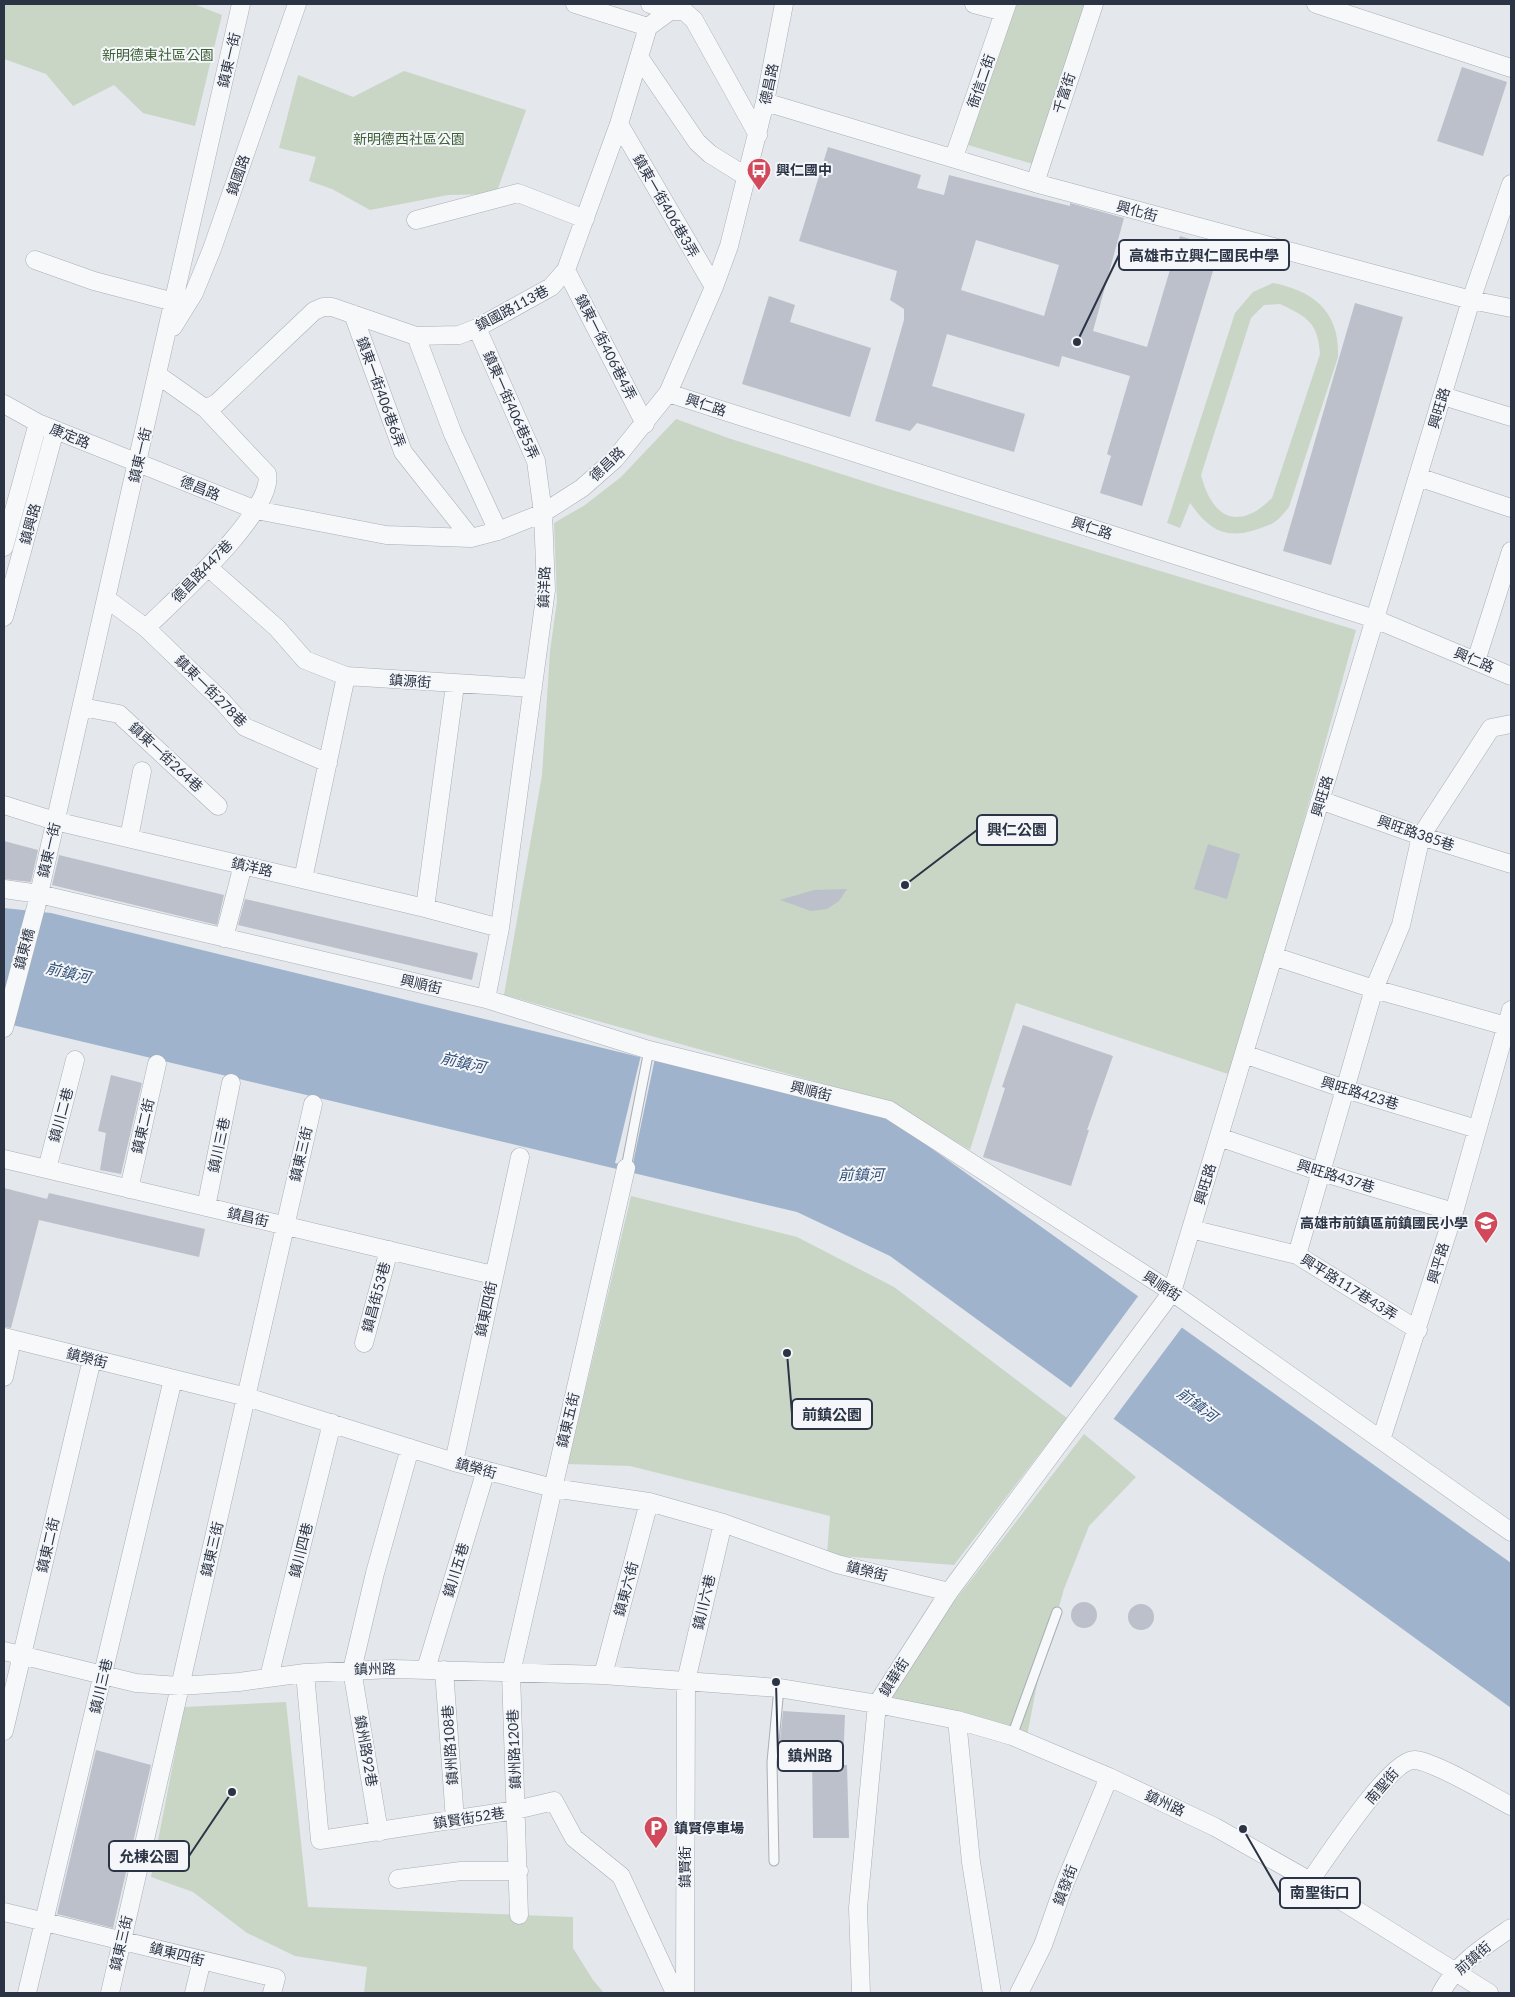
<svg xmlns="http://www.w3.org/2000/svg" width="1515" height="1997" font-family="Lato,'Noto Sans TC',sans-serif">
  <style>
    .green { fill: #c9d6c5; fill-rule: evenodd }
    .water { fill: #9fb4cc }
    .pier { fill: #e4e7ec }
    .building { fill: #bbc0ca; fill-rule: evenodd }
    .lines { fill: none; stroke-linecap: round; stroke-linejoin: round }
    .service-casing { stroke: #a9aeb7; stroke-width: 11 }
    .minor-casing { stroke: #a9aeb7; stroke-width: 19 }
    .service { stroke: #f7f8fa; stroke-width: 9 }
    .minor { stroke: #f7f8fa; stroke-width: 18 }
    .labels { text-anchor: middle; stroke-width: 4; stroke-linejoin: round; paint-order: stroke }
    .park-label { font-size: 14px; fill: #3f6138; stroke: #f4f6f9 }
    .street-label { font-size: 14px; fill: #2b3445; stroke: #f4f6f9 }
    .poi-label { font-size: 14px; font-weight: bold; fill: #2b3445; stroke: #f4f6f9; text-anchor: start }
    .water-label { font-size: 15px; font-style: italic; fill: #34527a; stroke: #f4f6f9 }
    .leader { fill: none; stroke: #2b3445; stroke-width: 2 }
    .callout-dot { fill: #2b3445; stroke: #f4f6f9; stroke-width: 2 }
    .callout { fill: #f4f6f9; stroke: #2b3445; stroke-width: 2 }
    .callout-label { font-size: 15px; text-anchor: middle; font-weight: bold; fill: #2b3445 }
  </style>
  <rect width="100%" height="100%" fill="#e4e7ec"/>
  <!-- green -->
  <path class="green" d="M4,4h190l28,11 -27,111 -52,-13 -29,-28 -41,21 -27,-32 -42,-15z
    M1015,4h73l-52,161 -68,-20z
    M404,71l122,39 -30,84 -48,1 -78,15 -38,-21 -23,-8 7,-24 -37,-9 19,-73 55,22z
    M1273,283c41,8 67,29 65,74l-49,150c-13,16 -15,17 -34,23 -32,10 -47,-2 -65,-27l-10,25 -13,-5 68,-210 18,-21zM1280,304c27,13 38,18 40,50l-48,144c-34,34 -60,20 -71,-23l50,-157 13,-13z
    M676,419l52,19 154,49 474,143 -122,446 -218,-73 -46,147 -85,-49 -381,-106 38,-220 8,-124 7,-50 -3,-78 31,-18 36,-28z
    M631,1196l166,41 97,50 173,131 -113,147 -127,-10 3,-39 -200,-50 -62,-2z
    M1084,1434l52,43 -47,49 -25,63 -27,95 -10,52 -149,-36z
    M286,1702l22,205 265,10v31l20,32 11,13h-240l3,-26 -72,-11 -48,-23 -54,-41 -42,-15 33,-170z"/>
  <!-- water -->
  <path class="water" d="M4,908l47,5 838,205 622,445v145l-621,-452 -93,-44 -793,-189z"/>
  <!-- pier -->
  <path class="pier" d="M641,1055l14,3 -23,110 -17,-5z
    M1139,1295l44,31 -71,95 -43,-31z"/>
  <!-- building -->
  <path class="building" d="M1462,67l45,15 -24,74 -46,-15z
    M828,147l93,28 -4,13 27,7 5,-20 121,31v-3l54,15 -31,113 54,16 33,-111 40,12 -78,258 -42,-13 11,-37 -4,-2 23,-78 -68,-20 -3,11 -112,-33 -15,52 93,28 -11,38 -97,-29 -7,8 -35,-10 29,-101v-11l-14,-9 7,-29 -98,-30zM976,240l83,25 -15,51 -83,-26z
    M769,296l26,9 -5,17 81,26 -21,69 -108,-33z
    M1355,303l48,14 -72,248 -48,-14z
    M4,841l34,9 -7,32 -27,-3z
    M1208,844l32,10 -13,45 -33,-10z
    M59,855l165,40 -7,30 -165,-40z
    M847,889l-8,12 -12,8 -16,2 -31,-11 34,-10z
    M245,899l233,54 -6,27 -234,-55z
    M1023,1025l90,31 -26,74h2l-18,56 -88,-29 22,-69 -3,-1z
    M111,1075l31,8 -21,91 -21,-4 6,-37 -8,-2z
    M4,1188l43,11 2,-6 156,36 -6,28 -160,-37 -28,108 -7,-1z
    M1071 1615a13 13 0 1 1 26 0a13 13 0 1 1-26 0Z
    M1128 1617a13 13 0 1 1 26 0a13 13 0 1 1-26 0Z
    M783,1711l62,4 -2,50h4l2,73h-36l-1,-85 -33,-2z
    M96,1750l55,15 -38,163 -56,-14z"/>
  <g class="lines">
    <defs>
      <path id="service" d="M626,1168l22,-113
        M1012,1736l45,-124
        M774,1861l-2,-99 7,-74"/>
      <path id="minor" d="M575,4l73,23
        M650,4l20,7
        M974,4l30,8
        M1316,4l195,64
        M648,27l22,-16h14l10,9 64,115
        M639,57l58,85 13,12 37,23
        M765,102l270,81 436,117 40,8
        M619,124l95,163
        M954,157l53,-153
        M1035,183l59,-179
        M416,220l102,-27 67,26
        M35,260l59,21 80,21
        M566,270l79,154
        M353,314l50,138 68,86
        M173,327l21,-34 18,-44 85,-245
        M416,336l37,98 45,97
        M158,375l48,34 11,-6 97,-92 9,-4h9l84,29 43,-1 18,-7 74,-41 15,-17 53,-146 29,-97
        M668,393l707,226 136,57
        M1443,396l68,21
        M4,404l34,19 218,87 130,25 85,3 27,-7 45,-18 39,-25 33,-29 53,-66 46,-106 15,-41 36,-144 19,-98
        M1418,477l93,31
        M4,547l34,-124
        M208,567l69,61 28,32 41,16 187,12
        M107,599l39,29 76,73 23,26 83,36
        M4,617l51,-187
        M146,628c26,-26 130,-118 121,-154l-61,-65
        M1476,661l35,-110
        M82,707l37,7 99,92
        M1320,800l101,36 90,28
        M4,805l51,16 370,87 75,20 46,-338 -3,-77 -7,-52 -59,-133
        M129,838l13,-67
        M303,879l43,-203
        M4,889l35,5 447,105 163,51 240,60 283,182 339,240
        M425,908l30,-223
        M224,938l19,-73
        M1273,956l101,33 132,37
        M486,999l14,-71
        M4,1028l32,-121 205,-903
        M1244,1054l101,35 132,40
        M1219,1137l102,35 133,40
        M4,1159l489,116
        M47,1169l28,-109
        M129,1189l28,-125
        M206,1207l25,-124
        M1191,1229l106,26 121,75
        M1297,1255l77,-266 27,-64 20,-89 70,-108 20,-4
        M4,1337l243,60 207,65 99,26 96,14 74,21 114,41 112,28
        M364,1343l25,-93
        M4,1377l8,-38
        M1381,1440l73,-228 57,-202
        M454,1462l66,-305
        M4,1651l132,32 44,3 59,-4 66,-9 88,-4 210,6 176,13 98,16 80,16 55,16 97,41 106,50 95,54 179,112
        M426,1669l60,-199
        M444,1670l11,150
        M305,1673l15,167 196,-30 38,-9 20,37 47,38 54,117
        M603,1675l46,-173
        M269,1677l63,-254
        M957,1720l14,142 21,131
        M4,1731l88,-372
        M379,1832l-27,-162 23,-97 35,-125
        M398,1879l63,-8h58
        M1310,1881c16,-22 81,-123 105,-121 21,2 75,35 96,46
        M4,1912l272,66 -4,15
        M519,1915l-8,-242 115,-505
        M27,1993l146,-614
        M110,1993l203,-889
        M194,1993l8,-33
        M685,1993l1,-312 37,-158
        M861,1993l-3,-85 19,-204 72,-112 223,-300 299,-992 40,-116
        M1019,1993l24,-48 21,-60 45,-108
        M1441,1993c14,-28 45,-48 70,-65"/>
    </defs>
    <!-- service casing -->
    <use href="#service" class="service-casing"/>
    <!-- minor casing -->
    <use href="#minor" class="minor-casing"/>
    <!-- service -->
    <use href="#service" class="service"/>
    <!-- minor -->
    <use href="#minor" class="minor"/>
  </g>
  <!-- icons -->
  <defs>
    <symbol id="bus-pin" viewBox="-11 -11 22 30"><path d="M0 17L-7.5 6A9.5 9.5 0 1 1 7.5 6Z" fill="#d1495b" stroke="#f4f6f9"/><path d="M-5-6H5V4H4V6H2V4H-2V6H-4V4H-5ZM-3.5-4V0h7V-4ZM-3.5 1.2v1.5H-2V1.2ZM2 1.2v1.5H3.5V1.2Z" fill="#fff"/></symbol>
    <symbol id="school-pin" viewBox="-11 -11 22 30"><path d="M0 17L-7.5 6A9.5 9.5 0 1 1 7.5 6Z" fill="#d1495b" stroke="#f4f6f9"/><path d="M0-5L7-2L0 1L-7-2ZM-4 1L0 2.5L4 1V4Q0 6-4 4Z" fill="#fff"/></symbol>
    <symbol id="parking-pin" viewBox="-11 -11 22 30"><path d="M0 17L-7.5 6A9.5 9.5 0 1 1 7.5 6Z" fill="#d1495b" stroke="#f4f6f9"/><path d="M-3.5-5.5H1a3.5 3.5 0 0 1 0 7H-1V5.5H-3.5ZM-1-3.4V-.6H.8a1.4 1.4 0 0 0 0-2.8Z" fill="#fff"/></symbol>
  </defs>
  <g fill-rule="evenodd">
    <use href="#bus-pin" x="745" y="156" width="28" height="38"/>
    <use href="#school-pin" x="1472" y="1209" width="28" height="38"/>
    <use href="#parking-pin" x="642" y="1814" width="28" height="38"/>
  </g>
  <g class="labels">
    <!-- park labels -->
    <g class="park-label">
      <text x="158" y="60">新明德東社區公園</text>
      <text x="409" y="144">新明德西社區公園</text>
    </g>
    <!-- street labels -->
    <g class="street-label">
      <text transform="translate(229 60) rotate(-77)" y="5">鎮東一街</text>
      <text transform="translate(981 81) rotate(-71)" y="5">衙信二街</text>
      <text transform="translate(769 84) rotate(-78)" y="5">德昌路</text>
      <text transform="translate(1064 93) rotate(-72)" y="5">千富街</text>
      <text transform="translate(238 175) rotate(-71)" y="5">鎮國路</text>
      <text transform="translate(666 206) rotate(60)" y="5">鎮東一街406巷3弄</text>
      <text transform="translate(1137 211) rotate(15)" y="5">興化街</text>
      <text transform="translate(512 308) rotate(-28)" y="5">鎮國路113巷</text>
      <text transform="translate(606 347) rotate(63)" y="5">鎮東一街406巷4弄</text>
      <text transform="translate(381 392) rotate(70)" y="5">鎮東一街406巷6弄</text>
      <text transform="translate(511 405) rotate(66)" y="5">鎮東一街406巷5弄</text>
      <text transform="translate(706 405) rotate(18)" y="5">興仁路</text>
      <text transform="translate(1439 408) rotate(-73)" y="5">興旺路</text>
      <text transform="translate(70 436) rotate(22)" y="5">康定路</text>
      <text transform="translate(140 455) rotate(-77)" y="5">鎮東一街</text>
      <text transform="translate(607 464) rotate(-44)" y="5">德昌路</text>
      <text transform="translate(200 488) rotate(22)" y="5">德昌路</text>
      <text transform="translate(30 524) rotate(-75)" y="5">鎮興路</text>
      <text transform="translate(1092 528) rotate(18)" y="5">興仁路</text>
      <text transform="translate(202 571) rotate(-46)" y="5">德昌路447巷</text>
      <text transform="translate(544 587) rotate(-88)" y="5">鎮洋路</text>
      <text transform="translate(1474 660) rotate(23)" y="5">興仁路</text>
      <text transform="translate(410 681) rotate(4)" y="5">鎮源街</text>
      <text transform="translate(211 691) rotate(45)" y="5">鎮東一街278巷</text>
      <text transform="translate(166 757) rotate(43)" y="5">鎮東一街264巷</text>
      <text transform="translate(1322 796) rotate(-73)" y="5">興旺路</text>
      <text transform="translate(1416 833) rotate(19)" y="5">興旺路385巷</text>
      <text transform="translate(49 850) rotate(-77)" y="5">鎮東一街</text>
      <text transform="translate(252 867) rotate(13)" y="5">鎮洋路</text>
      <text transform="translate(24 949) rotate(-75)" y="5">鎮東橋</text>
      <text transform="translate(421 984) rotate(13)" y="5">興順街</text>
      <text transform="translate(811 1091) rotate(14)" y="5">興順街</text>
      <text transform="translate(1360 1093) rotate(17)" y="5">興旺路423巷</text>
      <text transform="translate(61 1115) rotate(-75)" y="5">鎮川二巷</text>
      <text transform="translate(143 1126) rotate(-77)" y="5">鎮東二街</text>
      <text transform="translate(219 1145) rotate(-78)" y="5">鎮川三巷</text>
      <text transform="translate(301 1154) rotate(-77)" y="5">鎮東三街</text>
      <text transform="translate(1336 1176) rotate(17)" y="5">興旺路437巷</text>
      <text transform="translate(1205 1184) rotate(-73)" y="5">興旺路</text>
      <text transform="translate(248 1217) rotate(13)" y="5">鎮昌街</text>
      <text transform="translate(1438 1263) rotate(-73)" y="5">興平路</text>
      <text transform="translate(1162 1286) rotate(33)" y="5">興順街</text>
      <text transform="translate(1349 1287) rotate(32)" y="5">興平路117巷43弄</text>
      <text transform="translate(376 1297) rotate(-75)" y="5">鎮昌街53巷</text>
      <text transform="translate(486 1309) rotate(-78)" y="5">鎮東四街</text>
      <text transform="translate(87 1358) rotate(14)" y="5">鎮榮街</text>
      <text transform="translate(568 1420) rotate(-77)" y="5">鎮東五街</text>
      <text transform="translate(476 1468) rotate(15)" y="5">鎮榮街</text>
      <text transform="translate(48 1545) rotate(-77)" y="5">鎮東二街</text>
      <text transform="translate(212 1549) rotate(-77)" y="5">鎮東三街</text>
      <text transform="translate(301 1550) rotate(-76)" y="5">鎮川四巷</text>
      <text transform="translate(456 1570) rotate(-73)" y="5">鎮川五巷</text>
      <text transform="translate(867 1571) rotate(14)" y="5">鎮榮街</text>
      <text transform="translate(626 1589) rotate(-75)" y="5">鎮東六街</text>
      <text transform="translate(704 1602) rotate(-77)" y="5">鎮川六巷</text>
      <text transform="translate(375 1669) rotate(-1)" y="5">鎮州路</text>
      <text transform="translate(894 1677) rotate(-58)" y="5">鎮華街</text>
      <text transform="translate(101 1686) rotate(-77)" y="5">鎮川三巷</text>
      <text transform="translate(450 1745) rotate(-94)" y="5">鎮州路108巷</text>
      <text transform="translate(514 1749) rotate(-92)" y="5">鎮州路120巷</text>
      <text transform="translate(366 1751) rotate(80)" y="5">鎮州路92巷</text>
      <text transform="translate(1382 1786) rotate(-49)" y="5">南聖街</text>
      <text transform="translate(1165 1803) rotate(25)" y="5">鎮州路</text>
      <text transform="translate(469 1818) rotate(-9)" y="5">鎮賢街52巷</text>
      <text transform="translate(685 1867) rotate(-90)" y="5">鎮賢街</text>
      <text transform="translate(1065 1885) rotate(-69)" y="5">鎮發街</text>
      <text transform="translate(121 1943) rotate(-77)" y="5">鎮東三街</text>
      <text transform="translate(177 1954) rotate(14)" y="5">鎮東四街</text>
      <text transform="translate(1473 1958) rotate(-41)" y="5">前鎮街</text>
    </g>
    <!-- poi labels -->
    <g class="poi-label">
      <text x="776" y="175">興仁國中</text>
      <text x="1468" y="1228" text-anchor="end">高雄市前鎮區前鎮國民小學</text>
      <text x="674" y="1833">鎮賢停車場</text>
    </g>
    <!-- water labels -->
    <g class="water-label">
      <text transform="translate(68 973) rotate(13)" y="5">前鎮河</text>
      <text transform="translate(463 1063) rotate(13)" y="5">前鎮河</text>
      <text x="861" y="1180">前鎮河</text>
      <text transform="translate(1197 1405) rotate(37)" y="5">前鎮河</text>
    </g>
  </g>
  <!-- callouts -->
  <path class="leader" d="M1077 342L1119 255M905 885L977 830M787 1353L792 1414M776 1682L778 1756M232 1792L189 1856M1243 1829L1280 1893"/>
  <g class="callout-dot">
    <circle cx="1077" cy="342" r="5"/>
    <circle cx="905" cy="885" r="5"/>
    <circle cx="787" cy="1353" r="5"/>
    <circle cx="776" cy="1682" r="5"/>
    <circle cx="232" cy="1792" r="5"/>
    <circle cx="1243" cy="1829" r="5"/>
  </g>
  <g class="callout">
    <rect x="1119" y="240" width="170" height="30" rx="5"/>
    <rect x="977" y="815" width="80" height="30" rx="5"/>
    <rect x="792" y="1399" width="80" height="30" rx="5"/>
    <rect x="778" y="1741" width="65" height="30" rx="5"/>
    <rect x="109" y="1841" width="80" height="30" rx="5"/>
    <rect x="1280" y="1878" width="80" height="30" rx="5"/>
  </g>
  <g class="callout-label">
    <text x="1204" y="261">高雄市立興仁國民中學</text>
    <text x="1017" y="835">興仁公園</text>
    <text x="832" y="1420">前鎮公園</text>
    <text x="810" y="1761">鎮州路</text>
    <text x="149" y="1862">允棟公園</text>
    <text x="1320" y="1898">南聖街口</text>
  </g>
  <!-- border -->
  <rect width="1515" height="1997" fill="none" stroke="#2b3445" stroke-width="10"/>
</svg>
